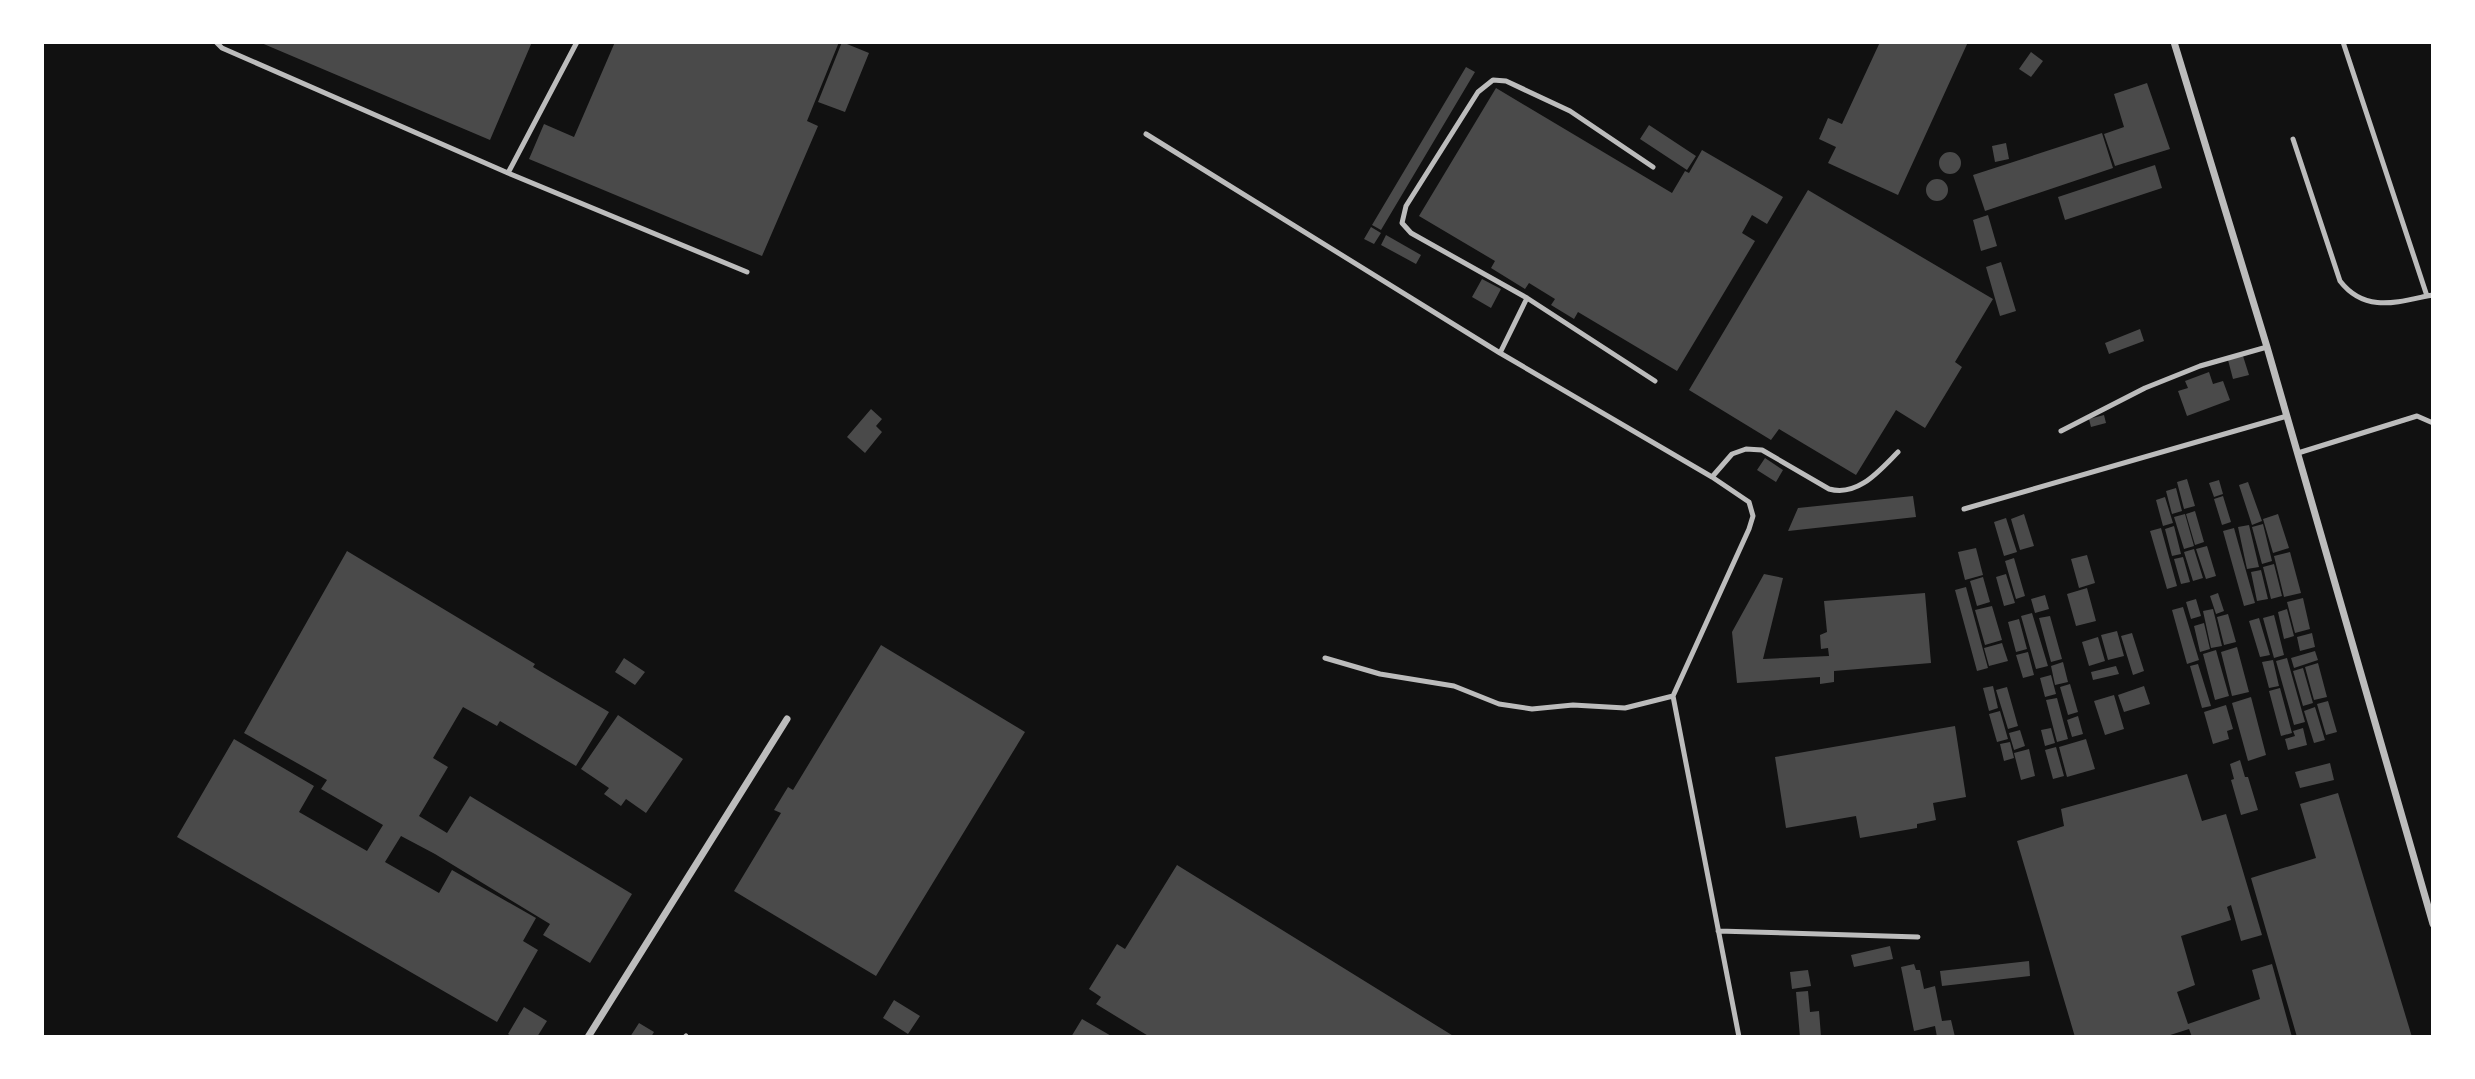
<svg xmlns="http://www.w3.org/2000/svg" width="2475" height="1079" font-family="'Sofia Sans Condensed',sans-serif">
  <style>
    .building { fill: #4a4a4a }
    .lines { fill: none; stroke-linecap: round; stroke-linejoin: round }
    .service { stroke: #bcbcbc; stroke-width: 5 }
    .minor { stroke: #bcbcbc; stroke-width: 7 }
  </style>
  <rect width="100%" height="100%" fill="#111"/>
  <!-- building -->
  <path class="building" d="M259,42h273l-42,98z
    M615,42h224l-32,79 11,5 -56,130 -233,-97 15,-35 30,13z
    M842,42l27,11 -24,59 -27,-10z
    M1880,42h88l-70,153 -70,-32 8,-16 -17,-8 9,-21 14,6z
    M2031,52l12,9 -12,16 -12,-8z
    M1466,67l9,5 -94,158 -9,-5z
    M2147,83l23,66 -55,17 -11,-32 20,-7 -10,-33z
    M1496,88l176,105 13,-22 4,2 13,-23 81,47 -16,27 -15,-9 -10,18 13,8 -78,130 -99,-59 -4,7 -23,-14 4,-6 -26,-16 -4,6 -34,-21 4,-7 -76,-45z
    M1649,125l47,31 -9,14 -47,-31z
    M2102,133l11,35 -128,43 -12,-36z
    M2006,143l3,16 -14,3 -3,-16z
    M1939 163a11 11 0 1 1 22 0a11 11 0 1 1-22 0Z
    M2155,165l7,23 -97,32 -7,-23z
    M1926 190a11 11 0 1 1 22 0a11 11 0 1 1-22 0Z
    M1808,190l185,109 -38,63 7,5 -37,61 -29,-18 -40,65 -77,-46 -8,11 -82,-50z
    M1988,215l9,31 -16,5 -8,-31z
    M1371,227l10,6 -7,11 -10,-5z
    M1386,235l35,20 -5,9 -35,-19z
    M2001,262l15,49 -16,5 -14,-49z
    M1482,279l19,10 -10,19 -19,-11z
    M2140,329l4,12 -35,13 -4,-11z
    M2243,356l6,19 -16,4 -5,-19z
    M2209,372l4,12 10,-3 7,19 -43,16 -9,-25 10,-3 -3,-7z
    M871,409l11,10 -6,7 6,6 -17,21 -18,-16z
    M2104,415l2,8 -15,4 -2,-8z
    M1765,458l18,12 -7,12 -19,-12z
    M2187,479l8,27 -11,3 -7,-27z
    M2219,480l4,14 -9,3 -5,-14z
    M2248,482l14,39 -10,4 -13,-40z
    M2176,488l6,23 -10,3 -6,-23z
    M1913,496l3,21 -128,14 10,-23z
    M2223,496l8,26 -9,3 -8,-26z
    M2165,497l8,26 -10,3 -7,-26z
    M2195,511l9,31 -9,3 -9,-31z
    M2024,514l10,32 -14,4 -9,-31z
    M2185,514l9,32 -10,3 -10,-32z
    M2278,514l11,34 -16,5 -10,-34z
    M2006,518l11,34 -13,4 -10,-34z
    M2263,524l9,37 -10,3 -10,-37z
    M2249,525l10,42 -12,2 -9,-42z
    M2174,526l7,28 -9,2 -7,-27z
    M2161,528l16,58 -10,3 -17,-58z
    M2234,528l21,75 -11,3 -21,-75z
    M2207,546l9,30 -10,3 -10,-30z
    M1976,548l7,27 -18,5 -7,-28z
    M2194,549l9,29 -10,3 -9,-29z
    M347,551l188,113 -2,3 76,45 -33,54 -76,-45 -3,5 -34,-19 -30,51 15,9 -29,49 28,17 23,-37 162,98 -42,69 -47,-28 7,-11 -115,-70 -34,-18 -16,26 54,31 13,-23 84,48 -13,23 15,9 -41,72 -320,-185 57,-98 80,47 -15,26 68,39 16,-26 -62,-36 6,-9 -83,-47z
    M2290,552l11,41 -17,4 -10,-41z
    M2087,555l8,28 -16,5 -8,-29z
    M2183,557l7,25 -9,2 -7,-25z
    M2014,558l11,38 -9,3 -11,-38z
    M2274,564l8,32 -11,3 -8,-32z
    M2261,570l7,29 -11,2 -6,-29z
    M1764,574l19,4 -20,81 66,-3 -1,-8 -7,1 -1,-14 7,-3 -3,-31 101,-8 6,70 -97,8v11l-14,2v-7l-83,6 -5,-51z
    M2006,574l9,29 -11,3 -8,-29z
    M1983,577l7,25 -13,4 -7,-25z
    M1966,587l22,81 -11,3 -22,-81z
    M2087,588l9,33 -20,5 -9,-32z
    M2218,593l6,18 -8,3 -6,-18z
    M2045,595l4,14 -14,4 -4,-14z
    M2303,598l7,31 -15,4 -8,-31z
    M2196,599l5,17 -10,3 -5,-17z
    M1992,606l10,34 -17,5 -10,-35z
    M2183,607l16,53 -12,4 -15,-54z
    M2213,609l9,37 -11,2 -8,-37z
    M2287,609l7,27 -10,3 -6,-27z
    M2032,613l16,53 -12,3 -15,-53z
    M2228,614l8,28 -12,3 -7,-28z
    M2274,615l10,40 -10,3 -11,-40z
    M2050,616l12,43 -11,3 -12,-44z
    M2259,618l11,37 -10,2 -11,-36z
    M2019,619l8,30 -11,3 -8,-30z
    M2204,623l6,26 -10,3 -6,-26z
    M2117,631l7,25 -16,4 -7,-25z
    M2132,633l12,38 -11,4 -12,-39z
    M2312,633l3,14 -15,4 -3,-14z
    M2098,637l7,24 -16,5 -7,-24z
    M2002,643l6,18 -19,5 -5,-18z
    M881,645l144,87 -149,244 -142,-85 47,-78 -7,-3 14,-23 5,3z
    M2237,647l12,45 -17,4 -11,-44z
    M2216,650l13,46 -14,4 -12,-46z
    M2315,651l3,9 -24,8 -3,-10z
    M2028,652l6,23 -11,3 -7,-23z
    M624,658l21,14 -10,13 -20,-13z
    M2287,658l18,64 -11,3 -18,-64z
    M2273,660l6,26 -10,2 -7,-26z
    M2063,662l5,20 -13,3 -4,-19z
    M2318,663l9,34 -13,3 -9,-33z
    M2198,664l13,42 -9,2 -12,-42z
    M2116,666l3,8 -26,6 -2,-8z
    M2303,668l10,35 -10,3 -10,-35z
    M2051,675l5,19 -11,3 -5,-19z
    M2070,684l8,28 -10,3 -8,-28z
    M1993,686l5,22 -9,3 -6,-23z
    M2144,686l6,18 -26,8 -6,-17z
    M2007,687l11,39 -10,3 -12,-39z
    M2280,688l12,45 -11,3 -12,-45z
    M2114,695l10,34 -19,6 -11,-34z
    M2251,697l15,58 -18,6 -16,-58z
    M2057,698l11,41 -11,3 -11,-42z
    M2328,701l9,31 -11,3 -9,-31z
    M2226,705l7,24 -6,2 2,8 -16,5 -9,-32z
    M2315,707l10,33 -11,3 -10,-32z
    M2000,711l8,28 -11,3 -8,-28z
    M618,715l65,44 -37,54 -20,-14 -5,7 -17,-12 5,-6 -28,-19z
    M2078,716l5,18 -11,3 -5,-17z
    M1955,726l11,71 -33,6 3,17 -19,4v4l-57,10 -4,-22 -70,12 -11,-71z
    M2051,728l4,15 -10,3 -4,-16z
    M2303,728l4,17 -19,5 -3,-11 10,-3 -2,-5z
    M2020,730l5,16 -11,4 -5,-17z
    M2086,739l9,30 -28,8 -8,-30z
    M2010,742l4,16 -10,3 -4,-17z
    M2056,747l8,29 -11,3 -8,-29z
    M2029,749l6,27 -14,4 -7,-27z
    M2240,760l5,17h3l10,33 -17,5 -10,-35 3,-1 -4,-15z
    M2330,763l4,17 -34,8 -5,-16z
    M2187,774l15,47 24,-7 36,121 -21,6 -10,-36 -4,2 4,13 -50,16 14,49 -18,7 11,32 72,-25 -8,-29 20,-6 20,73h-100l-3,-8 -25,8h-89l-58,-196 47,-15 -3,-17z
    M2338,793l74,244h-115l-46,-159 65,-20 -16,-54z
    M1177,865l278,172h-305l-54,-33 5,-7 -12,-8 28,-45 8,5z
    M1890,946l3,13 -39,8 -3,-12z
    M2029,961l1,15 -88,10 -2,-15z
    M1914,964l2,6h4l4,19 11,-3 7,35 9,-1 4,17h-18l-2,-11 -21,5 -13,-64z
    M1808,970l3,16 -19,3 -2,-17z
    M1808,991l2,21 9,-1 2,25 -21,1 -4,-45z
    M894,1000l26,16 -12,18 -25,-16z
    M524,1007l23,14 -10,16h-24l-5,-3z
    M1082,1019l31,18h-42z
    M639,1023l15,9 -3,5h-21z"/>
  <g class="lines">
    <!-- service -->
    <path class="service" d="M216,42l6,6 286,125 69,-131
      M2343,42l84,254 6,-1
      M1146,134l354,219 212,124 37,25 4,14 -4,13 -76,167 66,341
      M2293,139l47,142c24,31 54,22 87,15
      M508,173l239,99
      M1527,298l128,83
      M1500,353l27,-55 -116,-65 -9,-10 4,-17 72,-114 15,-12 13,1 64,30 83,56
      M2061,431l84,-43 55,-22 67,-19
      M2298,453l119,-37 16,7
      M1712,477l20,-23 14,-5 16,1 67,39c29,8 50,-18 69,-37
      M1964,509l323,-93
      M1325,658l55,16 74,12 45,18 33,5 41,-4 52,3 48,-12
      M1718,931l200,6
      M685,1037l1,-1"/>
    <!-- minor -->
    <path class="minor" d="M2174,42l93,305 166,577
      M588,1037l199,-318"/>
  </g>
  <!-- border -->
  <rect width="2475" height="1079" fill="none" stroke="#ffffff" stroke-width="88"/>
</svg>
